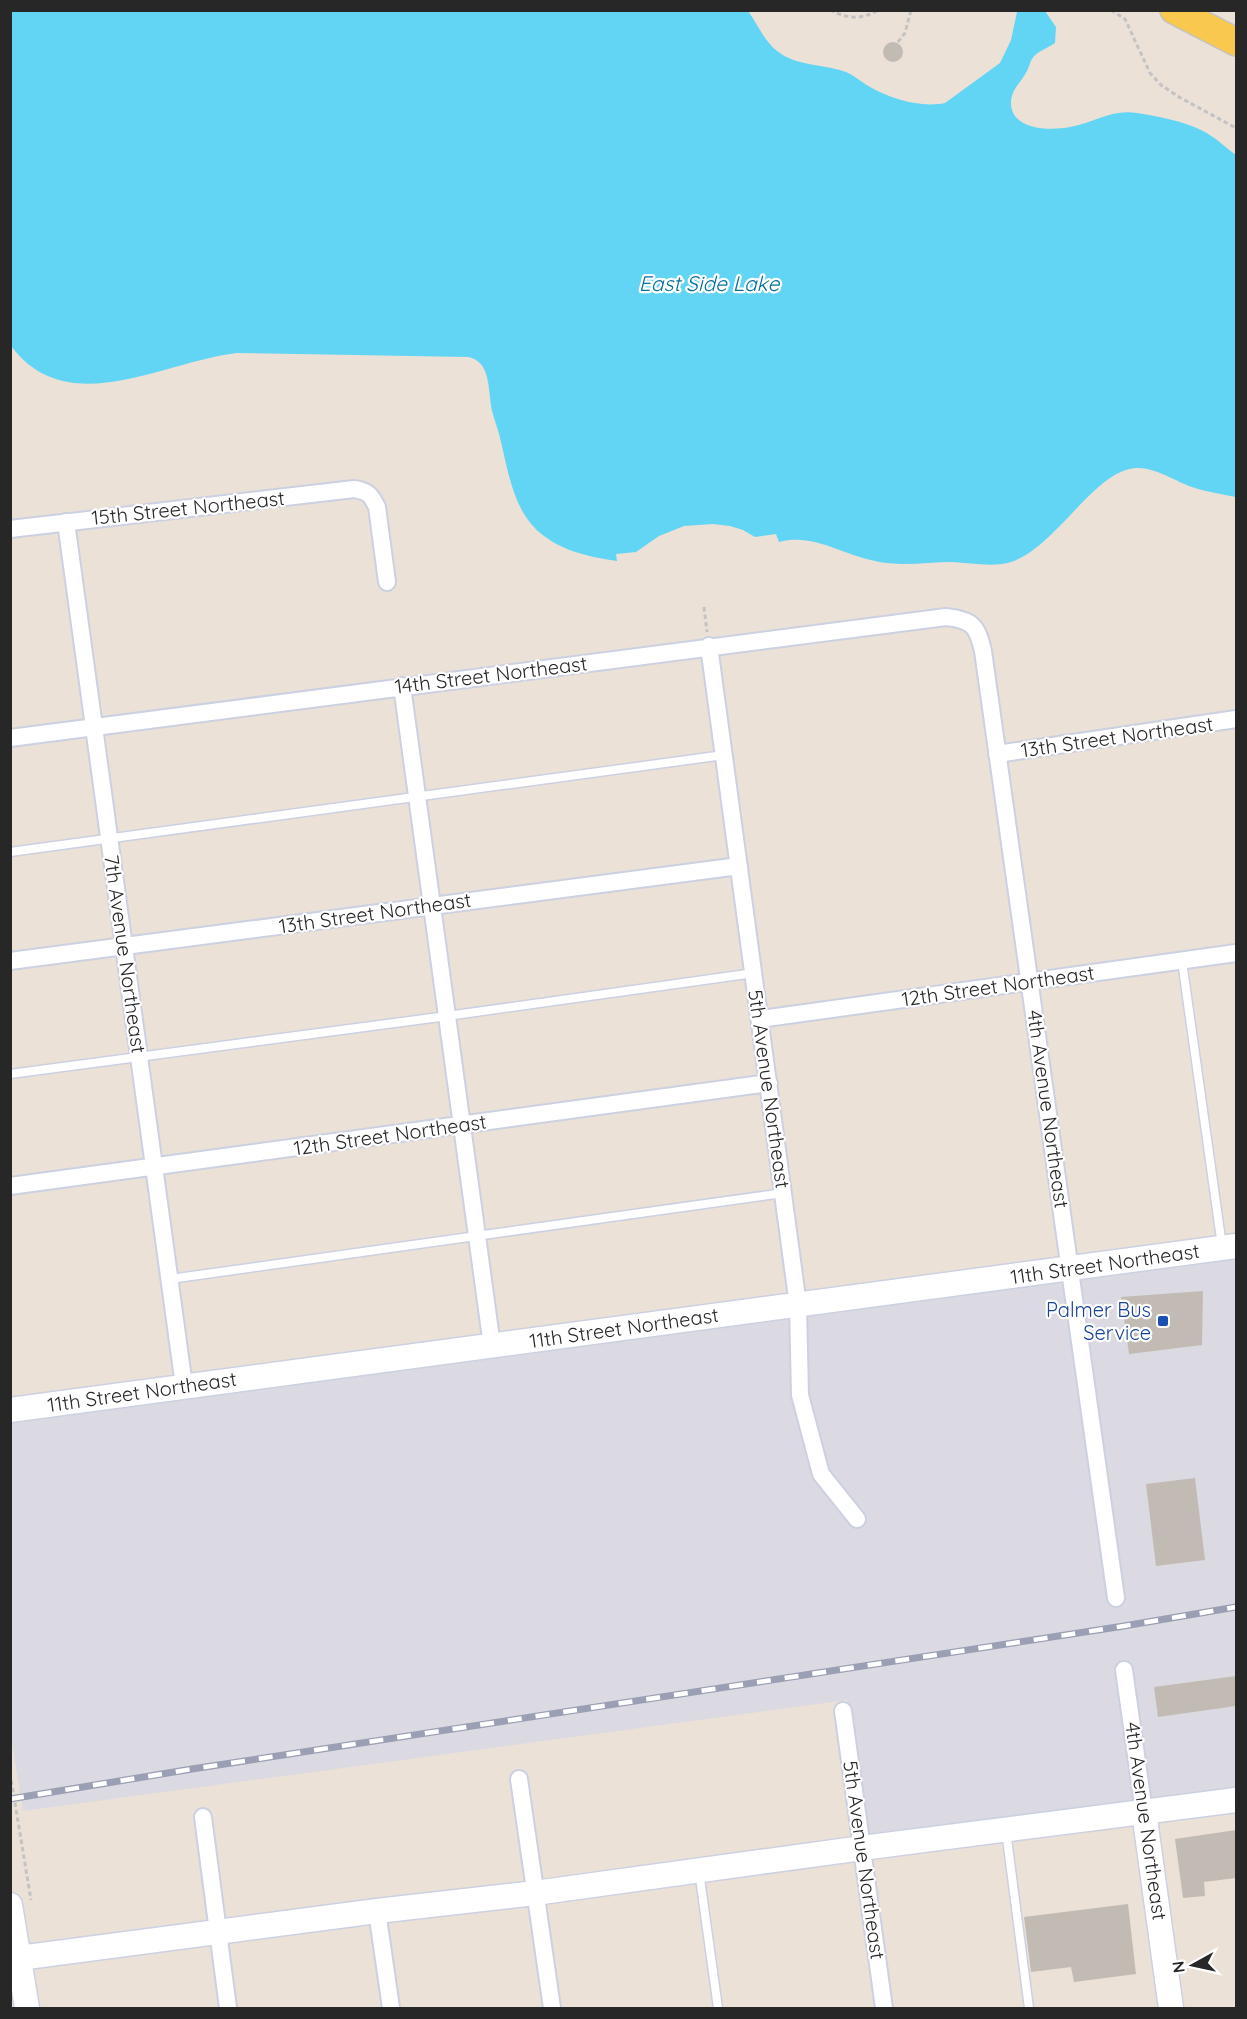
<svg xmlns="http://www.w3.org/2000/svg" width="1247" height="2019" font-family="Quicksand,sans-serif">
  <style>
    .industrial { fill: #dbd9e2 }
    .water { fill: #62d5f5 }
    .building { fill: #c2bbb4 }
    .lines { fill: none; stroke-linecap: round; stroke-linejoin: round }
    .lane-casing { stroke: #ccd1e1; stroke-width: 11 }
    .street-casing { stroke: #ccd1e1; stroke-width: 20 }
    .secondary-casing { stroke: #ccd1e1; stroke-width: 27 }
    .primary-casing { stroke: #c3c3c3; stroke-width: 30 }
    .path { stroke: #c3c3c3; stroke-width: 3; stroke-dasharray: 4.5 3; stroke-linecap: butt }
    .lane { stroke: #fff; stroke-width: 8 }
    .street { stroke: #fff; stroke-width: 16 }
    .secondary { stroke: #fff; stroke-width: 24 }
    .primary { stroke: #f8c84f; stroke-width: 27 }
    .rail-casing { stroke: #9a9fb3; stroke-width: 7 }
    .rail { stroke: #fff; stroke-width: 4.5; stroke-dasharray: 14; stroke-linecap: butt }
    .transit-dot { fill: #1a4fb4; stroke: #fff; stroke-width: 2 }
    .labels { text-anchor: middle; stroke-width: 4.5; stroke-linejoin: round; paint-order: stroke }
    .street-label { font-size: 20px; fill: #272727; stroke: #fff }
    .transit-label { font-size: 20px; fill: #164399; stroke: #fff; text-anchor: end }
    .water-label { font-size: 21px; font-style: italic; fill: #066f9c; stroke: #fff }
  </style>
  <rect width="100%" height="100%" fill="#ebe1d7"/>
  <!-- industrial -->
  <path class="industrial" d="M1236,1259v532l-369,51 -20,-142 -824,111 -13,-81v-308z"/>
  <!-- water -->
  <path class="water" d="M11,10l737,1c9,12 16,30 29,40 19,15 44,13 66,20 10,3 18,11 27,16 21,12 51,21 75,16l55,-40 11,-23 6,-28 4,-1h24l11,16 -1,16c-7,5 -18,8 -23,16 -2,3 -3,8 -5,12 -6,12 -16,18 -16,32 0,27 39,28 59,24 24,-4 41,-18 67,-14 20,3 47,8 66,18 12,6 22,16 33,24v342c-14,-3 -30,-5 -44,-10 -17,-6 -37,-20 -56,-19 -44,2 -85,90 -134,96 -16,2 -34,-1 -50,-2 -25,0 -52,5 -77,-1 -33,-6 -61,-28 -96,-19l-3,-8 -21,3 -12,-7 -13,-4 -17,-2 -29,2 -25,10 -23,16 -20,2 1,7c-26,-4 -52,-9 -73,-25 -30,-22 -35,-61 -43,-94 -2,-10 -6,-20 -9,-31 -3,-14 -2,-32 -9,-44 -4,-6 -9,-9 -15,-10l-231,-4c-73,8 -169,69 -226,-7z"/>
  <!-- building -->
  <path class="building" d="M883 52a10 10 0 1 1 20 0a10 10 0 1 1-20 0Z
    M1203,1291l-1,54 -73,9 -8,-57z
    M1195,1478l10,82 -49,6 -10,-82z
    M1236,1676v30l-78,11 -4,-30z
    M1236,1830v48l-32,4 1,14 -22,2 -8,-59z
    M1128,1904l8,70 -62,8 -3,-15 -40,5 -7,-55z"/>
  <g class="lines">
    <defs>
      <path id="lane" d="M10,852l714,-97
        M1182,961l40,285
        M10,1074l437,-58 307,-43
        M170,1279l613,-86
        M1006,1831l23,177
        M699,1871l19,137"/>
      <path id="street" d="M66,522l118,864
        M10,529l344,-40c14,2 17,6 23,18l10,75
        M709,646l89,659 2,90 21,79 36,45
        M402,686l90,660
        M10,738l936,-121c26,3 31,8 37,34l133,947
        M997,754l239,-35
        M10,961l729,-95
        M760,1019l476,-66
        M10,1186l759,-103
        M1124,1670l20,142
        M843,1711l41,297
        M519,1779l33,229
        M203,1817l25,191
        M377,1911l14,97"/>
      <path id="secondary" d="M10,1410l1226,-164
        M1144,1812l27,196
        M10,1905l17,103
        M19,1958l358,-47 158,-18 327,-45 374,-48"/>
      <path id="primary" d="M1174,10l62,32"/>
    </defs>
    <!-- lane casing -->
    <use href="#lane" class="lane-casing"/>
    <!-- street casing -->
    <use href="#street" class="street-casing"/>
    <!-- secondary casing -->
    <use href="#secondary" class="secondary-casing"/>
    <!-- primary casing -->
    <use href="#primary" class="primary-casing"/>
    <!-- path -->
    <path class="path" d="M830,10c18,9 30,10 49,0
      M1111,10l14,9 25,54 11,12 18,12 57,31
      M898,42l7,-9 6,-23
      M704,607l3,25
      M10,1773l21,127"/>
    <!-- lane -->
    <use href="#lane" class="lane"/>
    <!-- street -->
    <use href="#street" class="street"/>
    <!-- secondary -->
    <use href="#secondary" class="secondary"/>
    <!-- primary -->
    <use href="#primary" class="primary"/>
    <defs>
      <path id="rail" d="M10,1799l182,-30 932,-143 112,-19"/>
    </defs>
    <!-- rail casing -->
    <use href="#rail" class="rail-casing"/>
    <!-- rail -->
    <use href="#rail" class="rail"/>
  </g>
  <!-- markers -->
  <rect class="transit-dot" x="1157" y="1315" width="12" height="12" rx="3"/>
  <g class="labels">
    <!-- street labels -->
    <g class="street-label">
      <text transform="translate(188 508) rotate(-6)" y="7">15th Street Northeast</text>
      <text transform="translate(491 675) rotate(-7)" y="7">14th Street Northeast</text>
      <text transform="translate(1117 737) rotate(-8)" y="7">13th Street Northeast</text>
      <text transform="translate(375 913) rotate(-8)" y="7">13th Street Northeast</text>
      <text transform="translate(125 954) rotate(82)" y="7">7th Avenue Northeast</text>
      <text transform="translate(998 986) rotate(-8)" y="7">12th Street Northeast</text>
      <text transform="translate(769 1089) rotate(82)" y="7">5th Avenue Northeast</text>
      <text transform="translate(1048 1109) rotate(82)" y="7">4th Avenue Northeast</text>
      <text transform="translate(390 1135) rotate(-8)" y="7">12th Street Northeast</text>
      <text transform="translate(1105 1264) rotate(-8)" y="7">11th Street Northeast</text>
      <text transform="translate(624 1328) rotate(-8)" y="7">11th Street Northeast</text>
      <text transform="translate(142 1392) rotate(-8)" y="7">11th Street Northeast</text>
      <text transform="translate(1146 1821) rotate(82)" y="7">4th Avenue Northeast</text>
      <text transform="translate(864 1860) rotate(82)" y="7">5th Avenue Northeast</text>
    </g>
    <!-- transit labels -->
    <g class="transit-label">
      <text x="1151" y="1317">Palmer Bus<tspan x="1151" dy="23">Service</tspan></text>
    </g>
    <!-- water labels -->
    <g class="water-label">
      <text x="709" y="291">East Side Lake</text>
    </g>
  </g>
  <!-- border -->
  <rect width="1247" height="2019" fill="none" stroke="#272727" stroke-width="24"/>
  <!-- north arrow -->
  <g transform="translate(1193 1965) rotate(262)" stroke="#ffffff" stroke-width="4.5" paint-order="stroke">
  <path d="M0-4.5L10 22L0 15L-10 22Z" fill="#272727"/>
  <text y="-9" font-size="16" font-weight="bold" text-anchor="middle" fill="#272727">N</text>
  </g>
</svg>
